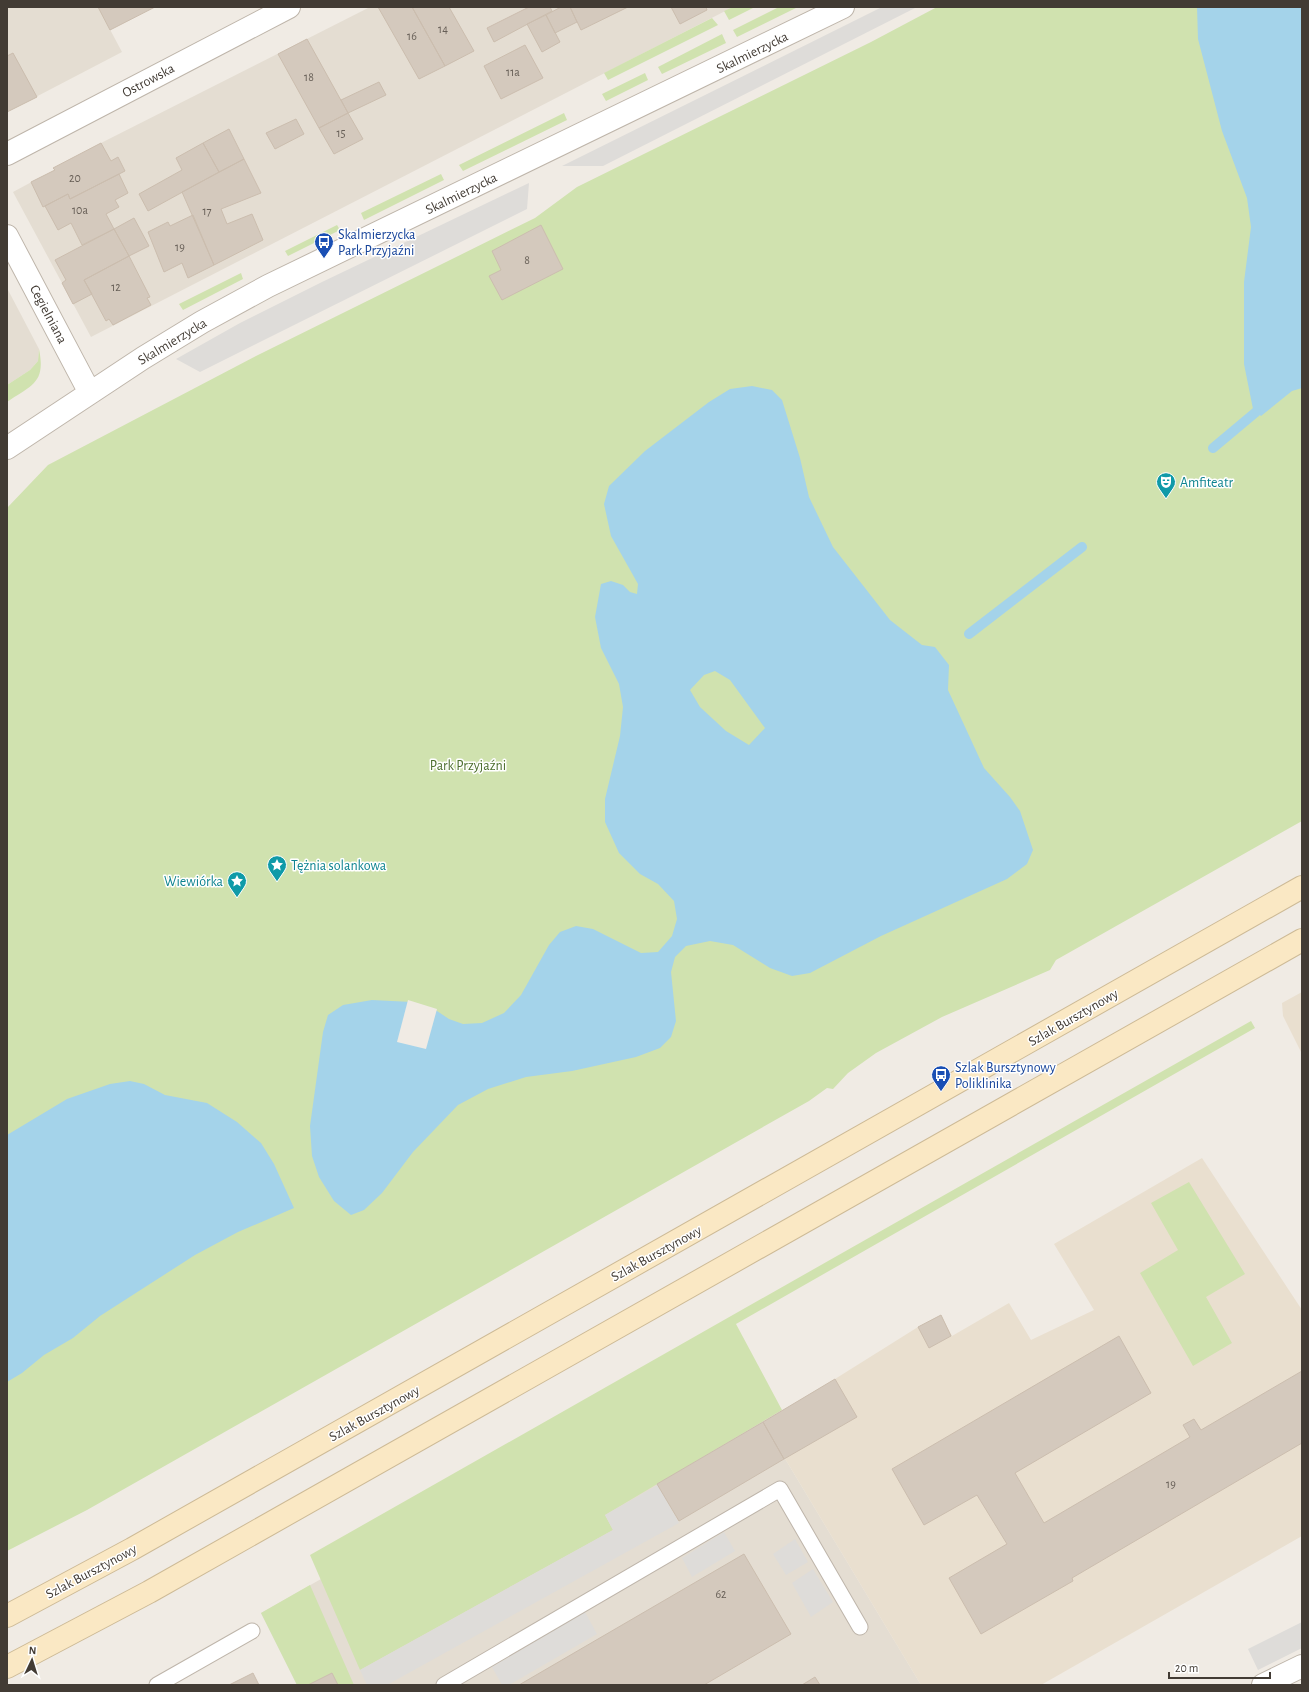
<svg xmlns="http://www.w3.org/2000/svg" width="1309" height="1692" font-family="'Alegreya Sans',sans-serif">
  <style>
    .residential { fill: #e4ddd2 }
    .education { fill: #e9dfcf }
    .green { fill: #d0e2af }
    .parking { fill: #dedcd9 }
    .water { fill: #a4d3ea; fill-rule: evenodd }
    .pier { fill: #f0ebe4 }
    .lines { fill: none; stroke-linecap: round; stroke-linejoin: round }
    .stream { stroke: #a4d3ea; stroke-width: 10 }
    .building { fill: #d4c9bd; stroke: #cbbdae }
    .lane-casing { stroke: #beb5aa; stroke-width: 17 }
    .street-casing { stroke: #beb5aa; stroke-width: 24 }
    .secondary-casing { stroke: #cdba96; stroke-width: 24 }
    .lane { stroke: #fff; stroke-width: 15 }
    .street { stroke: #fff; stroke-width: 22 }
    .secondary { stroke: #fae8c4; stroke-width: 22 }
    .labels { text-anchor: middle; stroke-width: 3; stroke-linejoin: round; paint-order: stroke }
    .number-label { font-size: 12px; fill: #665e56 }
    .street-label { font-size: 14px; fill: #423b34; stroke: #fff }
    .transit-label { font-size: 14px; fill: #164399; stroke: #fff; text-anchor: start }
    .culture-label { font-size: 14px; fill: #0d838f; stroke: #fff; text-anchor: start }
    .park-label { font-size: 14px; fill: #4c6e2d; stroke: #fff }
  </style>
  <rect width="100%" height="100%" fill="#f0ebe4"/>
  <!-- residential -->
  <path class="residential" d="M7,7h91l24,45 -115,60z
    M370,7h363l-642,330 -78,-145 41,-22 -1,-2 48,-25z
    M7,288l32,61 -1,12 -8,9 -23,15z
    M782,1410l-19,12 158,263h-624l-36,-72 60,-34z"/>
  <!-- education -->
  <path class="education" d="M1302,992v62l-19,-38 -1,-13z
    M1202,1158l100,152v226l-261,149h-120l-158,-263 72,-43 83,-52 23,-12 11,21 57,-33 22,37 63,-30 -40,-66z"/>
  <!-- green -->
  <path class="green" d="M733,7h22l-26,13 -5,-9z
    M779,7h19l-61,30 -4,-7z
    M937,7h365v814l-246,139 -6,10 -108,47 -66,36 -28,20 -15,16 -6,-1 -18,13 -722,409 -80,41v-1043l41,-43 210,-110 277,-137 42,-31 294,-145z
    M712,18l6,7 -110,55 -4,-7z
    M722,34l4,9 -64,31 -4,-7z
    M645,73l3,7 -42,21 -4,-7z
    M564,113l3,7 -104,51 -4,-6z
    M441,174l3,6 -80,40 -3,-7z
    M337,225l3,5 -52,26 -3,-5z
    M241,273l2,6 -60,31 -4,-6z
    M39,349c7,34 -7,36 -32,53v-17l23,-15 8,-9z
    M1251,1021l4,7 -519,296 46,86 -177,105 8,15 -253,140 -50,-115z
    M1189,1182l56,92 -39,23 26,46 -39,23 -53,-93 38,-23 -27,-47z
    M310,1585l44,100h-16l-6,-12 -24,12h-11l-36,-72z"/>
  <!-- parking -->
  <path class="parking" d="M882,7h35l-314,159h-41z
    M529,183l-2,26 -327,163 -24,-13 64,-36 82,-41z
    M658,1485l21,38 -292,162h-20l-7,-15 253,-140 -8,-15z
    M724,1532l11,19 -43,26 -10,-19z
    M795,1539l13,23 -22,13 -13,-21z
    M813,1569l20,33 -22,15 -19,-34z
    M585,1612l12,22 -88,51h-7l-10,-18z
    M1302,1622v26l-44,22 -10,-21z"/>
  <!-- water -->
  <path class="water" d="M1197,7h105v381l-10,3 -31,25 -8,-7 -9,-45v-82l7,-55 -4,-29 -25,-67 -24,-92z
    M752,386l20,4 10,10 18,58 9,39 24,50 57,73 32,25 13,2 14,18 -1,25 36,78 26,29 10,14 13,39 -6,14 -20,15 -126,57 -71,37 -18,3 -22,-8 -37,-23 -23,-4 -24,5 -11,11 -4,15 5,49 -5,16 -11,11 -24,9 -64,14 -46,6 -38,12 -30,16 -45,47 -31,41 -18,17 -13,5 -17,-14 -15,-24 -7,-21 -2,-30 13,-94 5,-17 15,-10 29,-5 40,2 25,9 12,8 14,5 19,-1 22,-10 17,-18 28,-50 11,-13 16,-6 17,3 48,24 17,-1 14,-16 5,-17 -3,-18 -16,-17 -18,-10 -21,-21 -14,-31v-23l15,-63 3,-29 -4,-23 -18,-36 -6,-31 6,-33 10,-3 12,4 7,7 7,2 1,-10 -27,-48 -7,-32 5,-18 36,-35 64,-49 21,-13zM715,671l15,9 35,48 -16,17 -23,-14 -26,-24 -10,-17 14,-15z
    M130,1081l14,3 21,11 42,8 30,19 24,21 13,21 20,44 -56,24 -43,23 -95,61 -27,22 -29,17 -22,18 -15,9v-247l60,-36 43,-15z"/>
  <!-- pier -->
  <path class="pier" d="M408,1000l29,9 -11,40 -29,-7z"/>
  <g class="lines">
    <!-- stream -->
    <path class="stream" d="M1213,448l43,-36
      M969,634l113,-87"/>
  </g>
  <!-- building -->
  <path class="building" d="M98,7h57l-45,23z
    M378,7h34l33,59 -26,13z
    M412,7h37l25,44 -29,15z
    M529,7h21l2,4 -58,31 -7,-14z
    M561,7h9l7,15 -22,11 -9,-18z
    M570,7h58l-47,23z
    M671,7h35l1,3 -27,14z
    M546,15l14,27 -18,10 -15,-28z
    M307,39l41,74 -29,15 -41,-74z
    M525,45l18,33 -42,21 -17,-33z
    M13,53l24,44 -30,15v-56z
    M379,82l7,13 -38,18 -7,-13z
    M348,113l15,26 -29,15 -15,-26z
    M296,119l8,15 -29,15 -9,-16z
    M229,129l15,30 -25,13 -16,-29z
    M101,143l10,18 7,-4 7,14 -55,28 -2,-5 -25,13 -12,-25 24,-12 -2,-2z
    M203,143l16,29 -71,39 -9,-17 43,-24 -6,-12z
    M244,159l17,34 -40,16 6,15 25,-10 11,26 -49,25 -32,-73z
    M119,174l9,19 -13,7 4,7 -13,7 8,15 -32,16 -11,-22 -13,7 -13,-24 23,-12 2,5z
    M193,215l21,50 -26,13 -6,-15 -18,9 -16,-40 20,-10 2,4z
    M134,218l15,28 -20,10 -15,-27z
    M541,225l22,44 -61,31 -13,-24 12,-6 -9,-19z
    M114,229l15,27 -45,24 8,14 -19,10 -11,-21 4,-3 -11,-20z
    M129,256l21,41 -3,1 4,7 -38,20 -4,-6 -3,2 -22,-41z
    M941,1315l10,21 -22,12 -11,-21z
    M1119,1336l32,57 -136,80 29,50 146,-86 -7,-12 11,-6 7,11 101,-59v72l-230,135 1,3 -92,53 -32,-56 58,-34 -30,-49 -53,30 -32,-56z
    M835,1379l22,38 -73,42 -21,-37z
    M763,1422l21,37 -105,62 -22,-37z
    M744,1554l47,80 -87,51h-185z
    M253,1673l6,12h-30z
    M332,1673l6,12h-30z
    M815,1677l5,8h-18z"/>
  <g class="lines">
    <defs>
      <path id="lane" d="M157,1685l95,-54
        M444,1685l336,-196 80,138"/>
      <path id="street" d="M7,154l282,-147
        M7,236l83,157
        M7,448l136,-90 59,-36 66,-36 575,-279
        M1263,1685l39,-19"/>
      <path id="secondary" d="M7,1616l125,-67 1170,-662
        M7,1667l142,-75 1153,-652"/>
    </defs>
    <!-- lane casing -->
    <use href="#lane" class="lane-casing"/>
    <!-- street casing -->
    <use href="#street" class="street-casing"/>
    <!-- secondary casing -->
    <use href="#secondary" class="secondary-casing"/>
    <!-- lane -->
    <use href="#lane" class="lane"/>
    <!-- street -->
    <use href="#street" class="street"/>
    <!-- secondary -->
    <use href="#secondary" class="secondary"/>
  </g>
  <!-- icons -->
  <defs>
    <symbol id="bus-pin" viewBox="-11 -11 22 30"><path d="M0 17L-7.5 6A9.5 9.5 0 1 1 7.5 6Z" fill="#1a4fb4" stroke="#fff"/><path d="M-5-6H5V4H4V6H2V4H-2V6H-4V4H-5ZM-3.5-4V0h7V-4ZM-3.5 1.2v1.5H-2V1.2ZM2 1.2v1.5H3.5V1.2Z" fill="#fff"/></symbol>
    <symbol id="theatre-pin" viewBox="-11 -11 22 30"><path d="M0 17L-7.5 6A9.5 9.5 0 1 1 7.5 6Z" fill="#0f9aa8" stroke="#fff"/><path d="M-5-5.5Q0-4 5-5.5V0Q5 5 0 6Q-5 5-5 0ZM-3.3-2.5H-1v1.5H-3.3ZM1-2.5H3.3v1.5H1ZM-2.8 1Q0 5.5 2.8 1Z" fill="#fff"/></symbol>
    <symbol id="sight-pin" viewBox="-11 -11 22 30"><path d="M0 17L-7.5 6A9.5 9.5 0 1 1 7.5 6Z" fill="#0f9aa8" stroke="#fff"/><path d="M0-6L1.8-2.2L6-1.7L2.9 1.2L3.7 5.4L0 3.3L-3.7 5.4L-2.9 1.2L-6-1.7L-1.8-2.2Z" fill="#fff"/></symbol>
  </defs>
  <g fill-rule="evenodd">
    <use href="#bus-pin" x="313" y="231" width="22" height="30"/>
    <use href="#theatre-pin" x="1155" y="471" width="22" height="30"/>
    <use href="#sight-pin" x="266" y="854" width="22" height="30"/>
    <use href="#sight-pin" x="226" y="870" width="22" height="30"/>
    <use href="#bus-pin" x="930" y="1064" width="22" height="30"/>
  </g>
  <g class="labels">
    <!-- number labels -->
    <g class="number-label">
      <text x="443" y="33">14</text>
      <text x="412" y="40">16</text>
      <text x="513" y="76">11a</text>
      <text x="309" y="81">18</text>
      <text x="341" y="137">15</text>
      <text x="75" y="182">20</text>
      <text x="80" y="214">10a</text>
      <text x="207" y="215">17</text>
      <text x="180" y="251">19</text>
      <text x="527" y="264">8</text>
      <text x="116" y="291">12</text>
      <text x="1171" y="1488">19</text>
      <text x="721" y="1598">62</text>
    </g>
    <!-- street labels -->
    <g class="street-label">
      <text transform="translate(752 52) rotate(-26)" y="5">Skalmierzycka</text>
      <text transform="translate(148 80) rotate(-28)" y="5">Ostrowska</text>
      <text transform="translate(461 193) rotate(-26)" y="5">Skalmierzycka</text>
      <text transform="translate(49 314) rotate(62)" y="5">Cegielniana</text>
      <text transform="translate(172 341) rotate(-31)" y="5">Skalmierzycka</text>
      <text transform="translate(1073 1017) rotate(-30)" y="5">Szlak Bursztynowy</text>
      <text transform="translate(656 1253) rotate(-29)" y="5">Szlak Bursztynowy</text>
      <text transform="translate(374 1413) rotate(-29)" y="5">Szlak Bursztynowy</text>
      <text transform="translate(91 1571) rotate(-28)" y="5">Szlak Bursztynowy</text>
    </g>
    <!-- transit labels -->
    <g class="transit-label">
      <text x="338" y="239">Skalmierzycka<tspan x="338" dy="16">Park Przyjaźni</tspan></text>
      <text x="955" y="1072">Szlak Bursztynowy<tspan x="955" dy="16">Poliklinika</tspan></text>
    </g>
    <!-- culture labels -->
    <g class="culture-label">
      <text x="1180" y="487">Amfiteatr</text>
      <text x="291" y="870">Tężnia solankowa</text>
      <text x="223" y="886" text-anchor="end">Wiewiórka</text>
    </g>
    <!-- park labels -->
    <g class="park-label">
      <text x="468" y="770">Park Przyjaźni</text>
    </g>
  </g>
  <!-- border -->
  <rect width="1309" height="1692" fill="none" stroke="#423b34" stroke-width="16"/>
  <!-- north arrow -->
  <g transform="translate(32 1660) rotate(4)" stroke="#ffffff" stroke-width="3" paint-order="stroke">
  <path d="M0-3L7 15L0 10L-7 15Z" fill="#423b34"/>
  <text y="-6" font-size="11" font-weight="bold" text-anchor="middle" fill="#423b34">N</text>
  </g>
  <!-- scale -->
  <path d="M1169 1672v6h101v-6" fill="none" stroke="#423b34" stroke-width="2"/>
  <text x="1175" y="1672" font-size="12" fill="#423b34" stroke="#ffffff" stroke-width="3" paint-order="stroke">20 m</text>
</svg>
